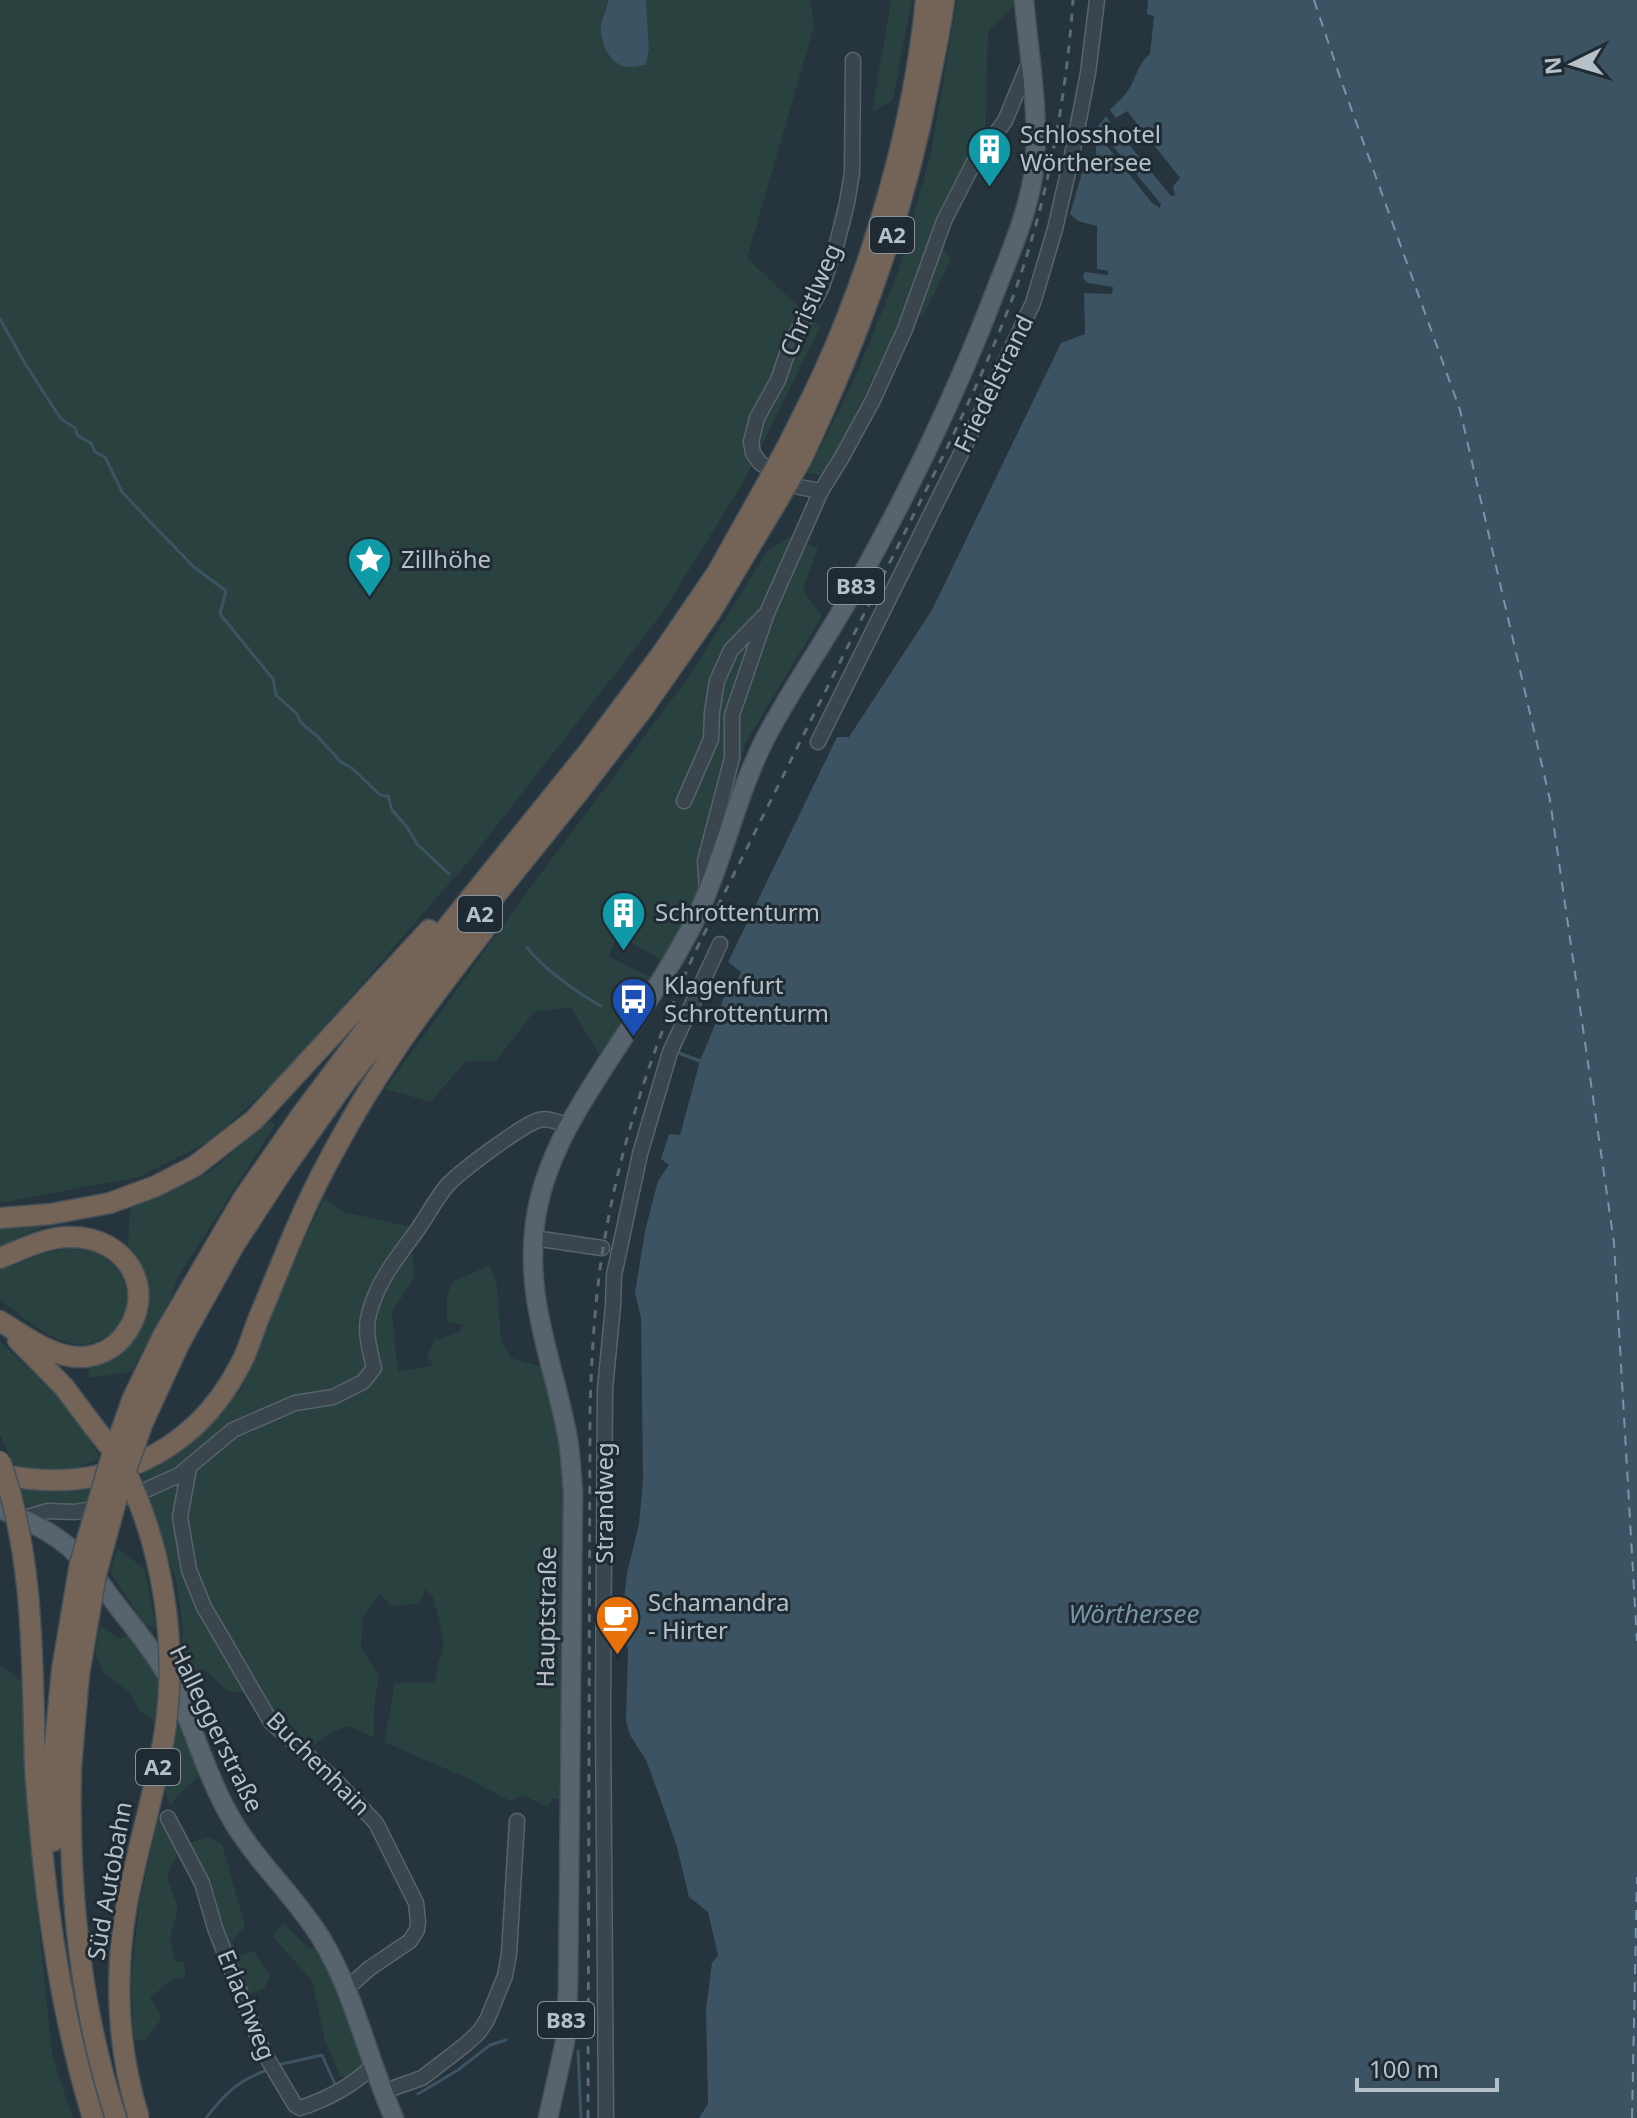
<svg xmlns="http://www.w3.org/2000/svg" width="1637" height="2118" font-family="'Noto Sans',sans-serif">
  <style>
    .green { fill: #29413f }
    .water { fill: #3b5363 }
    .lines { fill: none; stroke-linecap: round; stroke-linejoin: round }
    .stream { stroke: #3b5363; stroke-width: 3 }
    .ferry { stroke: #7896aa; stroke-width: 2; stroke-dasharray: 10 8; stroke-linecap: butt }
    .minor-casing { stroke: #58636b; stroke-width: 17 }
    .major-casing { stroke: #46515a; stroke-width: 21 }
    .highway-casing { stroke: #455058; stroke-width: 23 }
    .minor { stroke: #3a454e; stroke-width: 14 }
    .major { stroke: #58646d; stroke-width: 18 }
    .highway { stroke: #736457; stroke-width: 20 }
    .rail { stroke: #5c6a74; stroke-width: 3; stroke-dasharray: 8 8; stroke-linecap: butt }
    .highway-bridge-casing { stroke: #455058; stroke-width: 23; stroke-linecap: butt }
    .highway-bridge { stroke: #736457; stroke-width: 20 }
    .labels { text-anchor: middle; stroke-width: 6; stroke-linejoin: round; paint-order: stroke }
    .shield { fill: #1f2a33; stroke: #89939b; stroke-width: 2 }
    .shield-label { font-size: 22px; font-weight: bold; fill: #b6c0c8 }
    .poi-label { font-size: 24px; fill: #b6c0c8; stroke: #1f2a33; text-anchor: start }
    .street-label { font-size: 24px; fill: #b6c0c8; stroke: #1f2a33 }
    .water-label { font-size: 26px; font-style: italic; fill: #7896aa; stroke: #1f2a33 }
  </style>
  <rect width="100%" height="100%" fill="#26343d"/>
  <!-- green -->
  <path class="green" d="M0,0h608l-7,23 7,31 11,11 11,2 19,-19 -3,-48h164l4,27 -67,231 73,69 -74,150 -82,134 -190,244 -185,213 -77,72 -73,37 -134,25h-5z
    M891,0h21l-19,100 -21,12z
    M957,0h56l1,5 -26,27 -3,109 -44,70 -10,21 20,28 -28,56 -19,-2 -78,162 -18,-3 49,-100 41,-101 33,-119z
    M789,537l29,11 -15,42 19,26 -76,126 -50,151 -16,35 -18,32 -45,-25 -8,22 44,21 -54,76 -28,-47 -37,5 -38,49h-30l-35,41 -46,-13 150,-208 155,-206 77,-123z
    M271,1120l4,5 -98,154 -6,19 -40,74 -41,6 -3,-11 37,-14 23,-44 -2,-34 -17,-28 2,-42 78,-32z
    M324,1198l20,14 67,15 3,51 -22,34 6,59 35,-5 -6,-11 8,-15 25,-8 3,-7 -16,-4v-25l5,-14 38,-17 7,20 4,55 10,18 29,8 18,65 8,64 -7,304 -7,-1 -4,9 -24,-11 -14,5 -43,-23 -83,-36 11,-59 39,-1 10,-40 -11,-45 -8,-8 -5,15 -29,2 -11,-13 -17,24 -2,30 18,29 -5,31v31l-25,-12 -20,7 -18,15 -18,-21 -45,-34 -21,-2 -23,-22 -6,3 -7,8 -12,-2 4,-50 -7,-49 -36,-98 6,-15 26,-12 69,-64 26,-71z
    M0,1226h44l-44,20z
    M65,1249c8,0 17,0 25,2 42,13 54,71 9,89 -7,4 -16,6 -24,4 -29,-5 -52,-27 -75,-44v-30l43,-16z
    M0,1341l49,46 31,36 20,35 -24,10 -37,4 -26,-8 -13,-29z
    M19,1484h72l-6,24 -32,1 -28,-2z
    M117,1548l28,21 11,59 -12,-4 -34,-52z
    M100,1625l19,14 16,-6 43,75 21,67 -29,29 -6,-15 -11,-71 -12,-6 -12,-20 -26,-19 -8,-21z
    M0,1665l23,17 3,113 26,260 21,63h-73z
    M159,1815l21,34 -13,27 11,32 -8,30 6,24h8l2,16 -13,1 -23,19 11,17 -1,6 -15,19 -11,1 -3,-63 9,-78z
    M208,1837l14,7 23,82 -13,15 6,15 16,-5 16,25 -6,13 -19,6 -60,-151z
    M283,1923l25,25 12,1 44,104 -2,13 -11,12 -11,-2 -15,-35 -13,-60 -40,-45z"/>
  <!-- water -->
  <path class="water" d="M608,0h38l3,48 -3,17c-9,1 -18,4 -26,0 -14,-7 -20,-25 -19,-40 1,-8 6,-16 7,-25z
    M1148,0h489v2118h-938l9,-14 -2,-95 6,-46 6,-8 -10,-43 -19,-15 -12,-50 -16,-46 -15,-41 -16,-25 -4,-14 2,-71 -7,-23 6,-54 12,-49 4,-44 -2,-162 -6,-25 10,-62 13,-50 11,-16 -8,-6 8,-25 11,1 20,-74 19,-46 4,-16 12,-13 6,-14 -13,-10 109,-225h12l83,-127 129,-267 24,-9 -1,-41 28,1 1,-7 -25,-4 -5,-5 1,-6 24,3v-4l-11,-2v-43l-19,-5 -8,-7 14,-48 12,-11 -1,-25 11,-14 5,7 -6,5 -2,13 49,62 8,5 1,-4 -49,-59 10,-9 49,60 4,-1 -2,-9 7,-8 -53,-67 -11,7 -6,-8c6,-7 14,-13 19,-21 8,-13 9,-26 21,-35l4,-38 -7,-2z"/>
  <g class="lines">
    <!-- stream -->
    <path class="stream" d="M0,319l26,46 35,54 14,9 3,8 13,7 4,9 10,5 17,35 35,37 37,38 32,24 -6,23 53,65 3,16 21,19 4,9 16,13 24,26 11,6 28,27 8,1 4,14 15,17 10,17 32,30
      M527,948c21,24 46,42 74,58
      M676,1052l24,9
      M578,2051l3,67
      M277,2065l45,-10 13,29
      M418,2094l40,-24 32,-25 16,-5
      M206,2118c18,-23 31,-37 59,-47"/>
    <!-- ferry -->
    <path class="ferry" d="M1314,0l28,83 118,327 90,390 64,443 23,398
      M1632,2118l5,-241"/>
    <defs>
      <path id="minor" d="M853,60l-1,113 -5,30 -10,40 -16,46 -31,56 -12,35 -21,38 -6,24 2,11 7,10 39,24 22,4 21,-34 31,-57 32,-71 39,-108 29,-57 32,-43 24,-58
        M818,742l161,-325 54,-114 22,-74 17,-74 16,-82 9,-73
        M684,801l27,-62 1,-27 5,-31 14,-31 33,-34
        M707,890l-2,-29 27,-103v-43l35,-102 54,-122
        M534,1238l68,10
        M189,1468l-9,49 9,53 15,37 67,115 63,57 42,44 40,80 2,19 -1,8 -7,11 -40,27 -23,20
        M130,1497l49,-22 54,-45 62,-27 38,-6 30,-15 11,-14c-4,-17 -10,-37 -5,-54 9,-35 29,-57 49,-85 9,-13 17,-28 27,-41 11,-14 77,-63 94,-68 9,-3 21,3 30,6
        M20,1519l28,-8 27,1 28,-5
        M168,1818l34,65 13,45 48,123 32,54 5,3c25,-8 55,-23 73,-43
        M382,2092l40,-14 43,-33 14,-13 8,-12 18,-44 4,-22 8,-133
        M606,2118l-3,-406 2,-323 8,-83 1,-31 26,-121 30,-102 50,-108"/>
      <path id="major" d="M0,1509c23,9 50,22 69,38 18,16 32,38 46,56 23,30 46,57 62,90 18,39 29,80 50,118 25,47 66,82 94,127 34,56 46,120 73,180
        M548,2118l17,-76 3,-53 5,-498c-2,-19 -2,-38 -6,-57 -15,-78 -45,-140 -30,-223 12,-64 51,-119 86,-173 24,-35 48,-72 68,-110 31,-60 43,-128 74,-189 26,-50 59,-96 87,-146 53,-94 101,-192 140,-293 16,-42 36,-85 42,-130 6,-56 -5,-114 -10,-170"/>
      <path id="highway" d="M786,449c13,-26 26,-51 38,-77 51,-113 90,-249 102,-372
        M802,458c58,-124 103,-246 128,-380 5,-26 11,-52 14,-78
        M0,1218l51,-4 59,-11 46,-17 39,-20 59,-46 175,-190
        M0,1258c23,-9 45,-21 70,-21 58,-1 90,56 52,101 -9,11 -24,18 -38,19 -31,2 -59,-21 -84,-36
        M163,1336l80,-137 57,-82 77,-103 213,-264 71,-95 56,-82 47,-84
        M18,1340l46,47 30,40
        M179,1344l55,-99 49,-75 63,-89 235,-292 61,-79 68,-97 69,-115
        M0,1474c99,22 193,-17 240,-109 8,-14 12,-30 18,-45 22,-52 42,-106 69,-156 17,-32 35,-64 55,-94 32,-51 71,-99 107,-147
        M35,1766c8,118 23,239 58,352
        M71,1767c-3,119 8,238 45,351
        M53,1841v-75"/>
    </defs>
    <!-- minor casing -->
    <use href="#minor" class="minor-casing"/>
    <!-- major casing -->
    <use href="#major" class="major-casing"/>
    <!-- highway casing -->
    <use href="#highway" class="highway-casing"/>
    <!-- minor -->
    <use href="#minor" class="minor"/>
    <!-- major -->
    <use href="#major" class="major"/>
    <!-- highway -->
    <use href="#highway" class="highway"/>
    <!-- rail -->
    <path class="rail" d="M588,2118l2,-711c2,-57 5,-114 15,-170 17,-99 49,-193 90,-285l245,-490c27,-55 53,-111 74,-168 34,-95 52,-194 59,-294"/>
    <defs>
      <path id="highway-bridge" d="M764,489l22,-40
        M779,498l23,-40
        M94,1427c10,13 22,26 29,39 40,81 55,176 42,265 -9,58 -27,114 -38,172 -13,71 -10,146 12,215
        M0,1461c35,97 32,203 35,305
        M53,1766l9,-96 18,-106 29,-99 24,-67 30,-62
        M71,1767l8,-93 17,-100 23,-84 24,-68 36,-78"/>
    </defs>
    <!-- highway-bridge casing -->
    <use href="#highway-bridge" class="highway-bridge-casing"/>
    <!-- highway-bridge -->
    <use href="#highway-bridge" class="highway-bridge"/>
  </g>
  <!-- icons -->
  <defs>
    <symbol id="building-pin" viewBox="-11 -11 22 30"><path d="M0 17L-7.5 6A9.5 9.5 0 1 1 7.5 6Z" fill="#0f9aa8" stroke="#1f2a33"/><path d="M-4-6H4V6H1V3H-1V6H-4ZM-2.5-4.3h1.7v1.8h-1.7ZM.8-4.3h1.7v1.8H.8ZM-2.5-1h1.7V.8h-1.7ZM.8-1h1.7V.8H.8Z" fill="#fff"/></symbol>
    <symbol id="sight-pin" viewBox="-11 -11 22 30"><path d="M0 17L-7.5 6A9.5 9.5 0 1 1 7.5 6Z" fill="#0f9aa8" stroke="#1f2a33"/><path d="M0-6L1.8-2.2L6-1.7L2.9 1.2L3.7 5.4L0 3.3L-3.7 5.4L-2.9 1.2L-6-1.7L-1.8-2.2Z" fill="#fff"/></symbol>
    <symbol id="bus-pin" viewBox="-11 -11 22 30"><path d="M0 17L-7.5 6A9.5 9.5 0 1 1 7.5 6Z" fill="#1a4fb4" stroke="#1f2a33"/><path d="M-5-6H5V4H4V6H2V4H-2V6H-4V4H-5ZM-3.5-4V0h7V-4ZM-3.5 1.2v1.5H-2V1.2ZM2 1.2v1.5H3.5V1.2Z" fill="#fff"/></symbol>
    <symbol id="cafe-pin" viewBox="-11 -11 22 30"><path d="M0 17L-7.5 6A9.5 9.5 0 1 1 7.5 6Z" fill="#e8710a" stroke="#1f2a33"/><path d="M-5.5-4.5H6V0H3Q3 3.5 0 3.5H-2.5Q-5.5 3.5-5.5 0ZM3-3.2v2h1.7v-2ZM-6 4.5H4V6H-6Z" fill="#fff"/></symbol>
  </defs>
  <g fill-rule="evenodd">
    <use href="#building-pin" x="964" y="124" width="51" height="69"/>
    <use href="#sight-pin" x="344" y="534" width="51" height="69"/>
    <use href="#building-pin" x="598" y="888" width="51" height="69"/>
    <use href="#bus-pin" x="608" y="974" width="51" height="69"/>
    <use href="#cafe-pin" x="592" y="1592" width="51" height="69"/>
  </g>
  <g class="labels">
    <!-- shield labels -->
    <g class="shield">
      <rect x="870" y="217" width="44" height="36" rx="6"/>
      <rect x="828" y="568" width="56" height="36" rx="6"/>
      <rect x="458" y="896" width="44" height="36" rx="6"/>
      <rect x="136" y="1749" width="44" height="36" rx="6"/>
      <rect x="538" y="2002" width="56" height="36" rx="6"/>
    </g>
    <g class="shield-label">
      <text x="892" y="243">A2</text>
      <text x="856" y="594">B83</text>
      <text x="480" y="922">A2</text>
      <text x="158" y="1775">A2</text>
      <text x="566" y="2028">B83</text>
    </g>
    <!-- poi labels -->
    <g class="poi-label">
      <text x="1020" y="143">Schlosshotel<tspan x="1020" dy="28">Wörthersee</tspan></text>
      <text x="401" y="568">Zillhöhe</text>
      <text x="655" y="921">Schrottenturm</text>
      <text x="664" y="994">Klagenfurt<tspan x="664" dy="28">Schrottenturm</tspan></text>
      <text x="648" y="1611">Schamandra<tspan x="648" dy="28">- Hirter</tspan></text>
    </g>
    <!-- street labels -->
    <g class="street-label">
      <text transform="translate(811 300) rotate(-67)" y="8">Christlweg</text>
      <text transform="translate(994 384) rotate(-64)" y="8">Friedelstrand</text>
      <text transform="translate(605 1503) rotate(-90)" y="8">Strandweg</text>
      <text transform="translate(547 1617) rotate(-89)" y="8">Hauptstraße</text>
      <text transform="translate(216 1729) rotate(64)" y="8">Halleggerstraße</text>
      <text transform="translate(318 1764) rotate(45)" y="8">Buchenhain</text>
      <text transform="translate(110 1881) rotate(-80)" y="8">Süd Autobahn</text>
      <text transform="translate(246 2005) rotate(68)" y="8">Erlachweg</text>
    </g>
    <!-- water labels -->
    <g class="water-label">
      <text x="1134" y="1623">Wörthersee</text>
    </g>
  </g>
  <!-- north arrow -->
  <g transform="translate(1573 64) rotate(265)" stroke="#1f2a33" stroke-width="6" paint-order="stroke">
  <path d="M0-6L14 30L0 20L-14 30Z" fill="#b6c0c8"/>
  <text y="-12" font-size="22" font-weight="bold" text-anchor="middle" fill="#b6c0c8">N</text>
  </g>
  <!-- scale -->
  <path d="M1357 2078v12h140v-12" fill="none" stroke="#b6c0c8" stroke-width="4"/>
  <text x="1369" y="2078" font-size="24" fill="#b6c0c8" stroke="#1f2a33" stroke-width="6" paint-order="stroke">100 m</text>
</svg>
